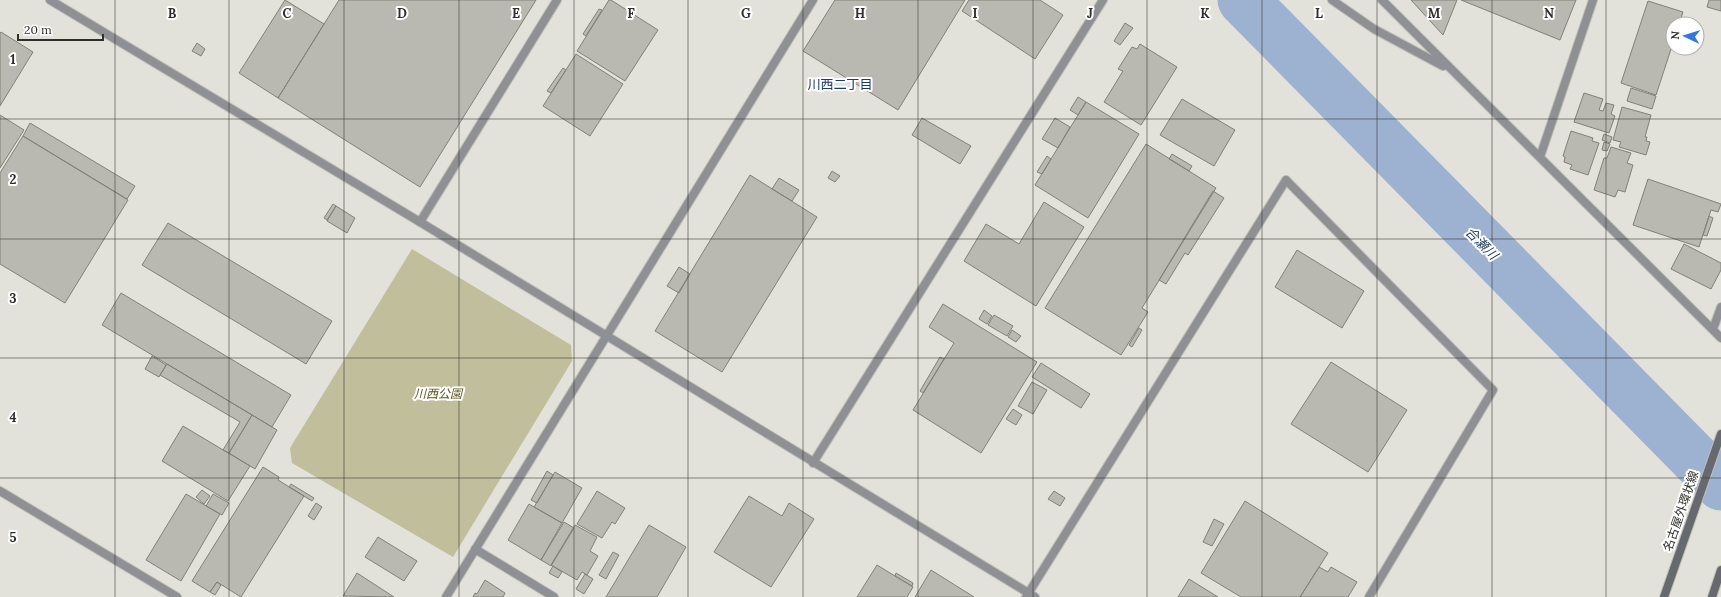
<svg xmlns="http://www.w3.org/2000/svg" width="1721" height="597" font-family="Lora,'Noto Sans JP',serif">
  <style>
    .green { fill: #c1be9c }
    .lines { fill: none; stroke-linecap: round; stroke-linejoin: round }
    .river { stroke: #9db1d0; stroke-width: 51 }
    .building { fill: #bab9b1; stroke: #818179 }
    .minor-casing { stroke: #bfbeb7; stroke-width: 10 }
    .tertiary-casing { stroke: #bfbeb7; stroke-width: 10 }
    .secondary-casing { stroke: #bfbeb7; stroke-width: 10 }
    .minor { stroke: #8e9093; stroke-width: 8 }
    .tertiary { stroke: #8e9093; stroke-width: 8 }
    .secondary { stroke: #66696d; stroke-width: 8 }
    .grid { fill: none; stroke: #2f2f2c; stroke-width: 1; stroke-opacity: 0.55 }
    .labels { text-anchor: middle; stroke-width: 4; stroke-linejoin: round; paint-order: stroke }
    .park-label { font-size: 12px; font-style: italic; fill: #5e571a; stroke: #fff }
    .street-label { font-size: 12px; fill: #2f2f2c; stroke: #fff }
    .neighbourhood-label { font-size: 13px; fill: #183a6f; stroke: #fff }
    .water-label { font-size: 13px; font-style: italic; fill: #203b65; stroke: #fff }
    .grid-label { font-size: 13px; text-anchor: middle; font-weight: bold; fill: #2f2f2c; stroke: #fff; stroke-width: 4; stroke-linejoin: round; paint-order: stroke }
  </style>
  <rect width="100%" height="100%" fill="#e3e2da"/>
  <!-- green -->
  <path class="green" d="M412,249l159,96 1,16 -119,196 -161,-94 -2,-15z"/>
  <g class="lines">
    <!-- river -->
    <path class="river" d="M1243,0l478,485"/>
  </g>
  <!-- building -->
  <path class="building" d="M285,0l39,24 -46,74 -39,-25z
    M339,0h197l-116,187 -142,-89z
    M609,0h2l47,30 -33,51 -48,-30z
    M835,0h130l-67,110 -95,-59z
    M969,0h71l23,15 -28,44 -73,-48z
    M1411,0h46l-14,35z
    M1461,0h115l-16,40z
    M1709,0h12v11l-14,-4z
    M1648,1l35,11 -4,12h-6v19l-17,52 -35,-12z
    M599,9l3,1 -16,26 -3,-2z
    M1125,23l8,5 -13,17 -6,-4z
    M1,32l32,20 -33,54v-73z
    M197,43l8,6 -4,7 -9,-5z
    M1140,44l37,23 -36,58 -37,-23 19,-31 -5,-2 14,-22 5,2z
    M576,54l47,30 -33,52 -47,-30z
    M563,68l3,2 -15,23 -4,-2z
    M1631,88l25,8 -4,13 -25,-8z
    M1584,93l19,6 -4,11 4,1 3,-8 8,2 -3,9 4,2 -6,17 -35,-11z
    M1078,97l8,5 -8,13 -8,-5z
    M1182,99l53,31 -21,36 -54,-31z
    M1086,102l53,32 -51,84 -53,-33z
    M1622,107l29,8 -6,22h2l-1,4 4,1 -4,13 -27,-8 2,-5 -8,-2z
    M0,115l24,15 -24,38z
    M922,118l49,28 -11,18 -48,-29z
    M1055,118l15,9 -12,21 -16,-9z
    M30,123l105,63 -8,13 -104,-63z
    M1571,131l22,7 -1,3 7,2 -11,32 -18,-6 2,-4 -8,-3 1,-5 -2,-1z
    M1604,134l8,3 -2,6 -8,-3z
    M23,136l105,64 -63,103 -65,-39v-91z
    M1604,142l6,2 -3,7 -5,-1z
    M1146,144l70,44 -74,120 6,4 -27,43 -76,-47z
    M1611,147l20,6 -4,10 6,2 -8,27 -7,-2 -3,7 -21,-7 10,-32h3z
    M1172,154l20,12 -3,5 -20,-12z
    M1047,156l4,3 -9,15 -5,-2z
    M832,171l8,5 -5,6 -7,-4z
    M750,175l67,42 -95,155 -67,-41z
    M779,178l20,12 -7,11 -20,-12z
    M1648,179l73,25 -3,8 -7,-2 -12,37 -66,-22z
    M1213,191l11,7 -36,57 -3,-2 -19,31 -7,-4z
    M1044,202l40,25 -48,79 -72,-45 22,-37 33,20z
    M333,204l3,2 -9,14 -3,-2z
    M336,206l19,12 -8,15 -20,-12z
    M1709,216l4,2 -6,18 -4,-1z
    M168,223l164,98 -26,43 -164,-99z
    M1684,244l37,19v7l-10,19 -40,-20z
    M1297,250l67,41 -22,37 -67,-41z
    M679,267l11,7 -11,19 -12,-7z
    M121,293l170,102 -19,32 -170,-102z
    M943,304l94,58 -56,91 -68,-43 41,-67 -25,-16z
    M984,310l8,6 -5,8 -8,-5z
    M994,315l19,11 -6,10 -19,-11z
    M1139,328l3,2 -10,17 -3,-2z
    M1012,330l9,6 -5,6 -8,-5z
    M152,356l14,9 -7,12 -14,-8z
    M940,357l4,2 -21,34 -3,-2z
    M1331,362l76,48 -39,62 -77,-48z
    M1041,363l49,31 -9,14 -49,-31z
    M167,364l85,51 -23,38 -6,-3 17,-28 -80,-47z
    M1032,382l15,8 -14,24 -15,-8z
    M1013,409l9,6 -6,10 -10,-6z
    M252,415l25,15 -22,39 -26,-16z
    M183,426l67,40 -22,35 -66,-40z
    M263,467l16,10 -1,3 26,16 -63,101 -24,-15 -7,10 -18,-11z
    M547,471l6,4 -16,28 -6,-3z
    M555,472l27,16 -20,35 -28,-16z
    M291,484l23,14 -2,3 -23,-14z
    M202,490l8,6 -6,8 -8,-7z
    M597,491l28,17 -10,16 -3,-2 -10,16 -25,-14z
    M1054,491l11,7 -5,8 -12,-7z
    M186,494l34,20 -39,67 -35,-21z
    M213,494l16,9 -7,12 -16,-9z
    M749,496l33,20 7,-13 25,16 -43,68 -57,-35z
    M1245,501l83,52 -28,44h-59l-40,-24z
    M316,503l6,4 -8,13 -6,-4z
    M529,504l33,19 -21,37 -33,-20z
    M1214,519l10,5 -12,22 -9,-4z
    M564,522l10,6 -23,38 -10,-6z
    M575,525l22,12 -7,14 8,5 -11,19 -5,-3 -5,8 -26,-15z
    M649,525l37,22 -29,50h-51z
    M378,537l39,24 -13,20 -39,-24z
    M613,552l6,3 -13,24 -7,-4z
    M877,565l36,22 -6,10h-50z
    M553,566l9,6 -4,6 -9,-5z
    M1319,567l9,5 3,-5 26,15 -9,15h-48z
    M931,570l43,27h-59z
    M357,573l37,24 -51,-1z
    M896,573l17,10 -1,3 -17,-10z
    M585,574l8,5 -9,15 -8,-5z
    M1189,579l29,18h-40z
    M485,580l20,13 -2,4h-30l2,-4 2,1z
    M217,582l4,3 -6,10 -5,-3z"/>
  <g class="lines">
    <defs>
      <path id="minor" d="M1332,0l42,29 69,37
        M1382,0l339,338
        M1540,157l53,-157
        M420,222l137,-222
        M813,463l290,-463
        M0,491l177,106
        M475,549l79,48
        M446,597l367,-597
        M1026,597l260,-417 207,210 -124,207"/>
      <path id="tertiary" d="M50,0l370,222 615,375
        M1713,329l8,-22"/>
      <path id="secondary" d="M1664,597l57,-163
        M1712,597l9,-27"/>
    </defs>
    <!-- minor casing -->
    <use href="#minor" class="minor-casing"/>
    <!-- tertiary casing -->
    <use href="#tertiary" class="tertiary-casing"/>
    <!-- secondary casing -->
    <use href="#secondary" class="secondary-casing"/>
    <!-- minor -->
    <use href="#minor" class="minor"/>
    <!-- tertiary -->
    <use href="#tertiary" class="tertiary"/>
    <!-- secondary -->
    <use href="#secondary" class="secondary"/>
  </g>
  <!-- grid -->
  <path class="grid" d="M115,0v597M229,0v597M344,0v597M459,0v597M574,0v597M688,0v597M803,0v597M918,0v597M1033,0v597M1147,0v597M1262,0v597M1377,0v597M1492,0v597M1606,0v597M0,119h1721M0,239h1721M0,358h1721M0,478h1721"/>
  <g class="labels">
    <!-- park labels -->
    <g class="park-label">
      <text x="438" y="398">川西公園</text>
    </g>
    <!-- street labels -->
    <g class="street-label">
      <text transform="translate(1681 511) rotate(-71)" y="4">名古屋外環状線</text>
    </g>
    <!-- neighbourhood labels -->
    <g class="neighbourhood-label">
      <text x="840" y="89">川西二丁目</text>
    </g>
    <!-- water labels -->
    <g class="water-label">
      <text transform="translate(1482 243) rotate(45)" y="5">合瀬川</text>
    </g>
  </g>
  <g class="grid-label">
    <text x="172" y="18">B</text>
    <text x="287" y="18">C</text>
    <text x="402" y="18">D</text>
    <text x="516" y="18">E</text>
    <text x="631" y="18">F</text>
    <text x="746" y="18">G</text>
    <text x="860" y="18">H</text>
    <text x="975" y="18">I</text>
    <text x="1090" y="18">J</text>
    <text x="1205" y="18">K</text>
    <text x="1319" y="18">L</text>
    <text x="1434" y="18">M</text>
    <text x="1549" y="18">N</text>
    <text x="13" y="64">1</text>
    <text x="13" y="184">2</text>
    <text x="13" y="303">3</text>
    <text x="13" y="422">4</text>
    <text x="13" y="542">5</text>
  </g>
  <!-- north arrow -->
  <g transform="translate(1685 36) rotate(274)"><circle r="19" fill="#ffffff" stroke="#acacab"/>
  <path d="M0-3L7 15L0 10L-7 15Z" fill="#3278e5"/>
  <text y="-6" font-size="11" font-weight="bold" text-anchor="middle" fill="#2f2f2c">N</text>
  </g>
  <!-- scale -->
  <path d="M18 34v6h85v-6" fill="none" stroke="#2f2f2c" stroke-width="2"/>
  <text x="24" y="34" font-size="12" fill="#2f2f2c" stroke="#ffffff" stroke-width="3" paint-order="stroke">20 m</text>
</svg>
